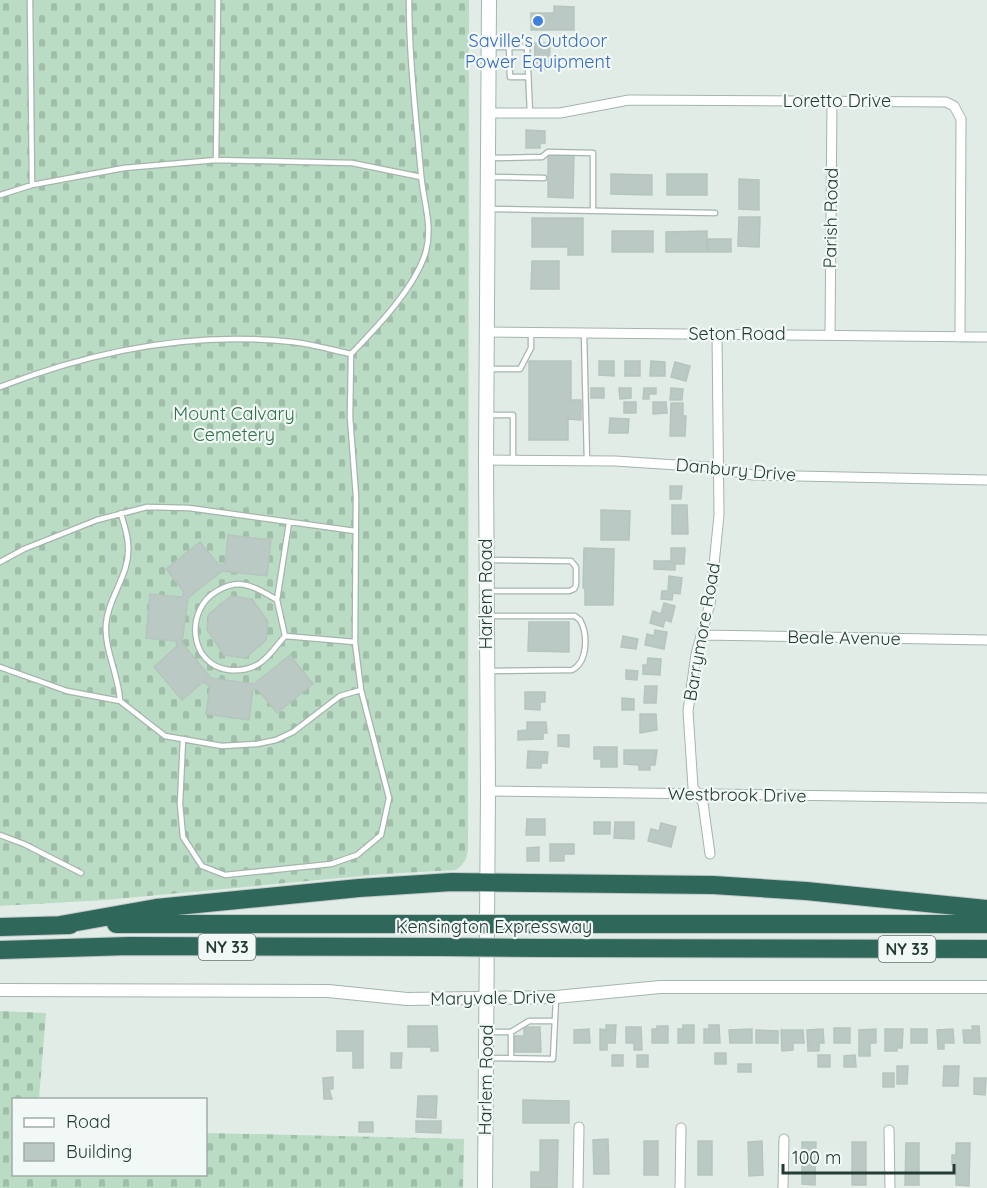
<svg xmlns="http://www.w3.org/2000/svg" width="987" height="1188" font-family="Quicksand,sans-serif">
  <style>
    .cemetery { fill: url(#cemetery-stones) }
    .building { fill: #bac9c3; stroke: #b5c5be; stroke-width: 1.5 }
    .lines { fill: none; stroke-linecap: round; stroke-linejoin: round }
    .service-casing { stroke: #a5b4ae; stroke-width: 7 }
    .minor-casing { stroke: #a5b4ae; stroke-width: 11 }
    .tertiary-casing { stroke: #a5b4ae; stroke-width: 14 }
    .secondary-casing { stroke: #a1b7af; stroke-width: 16 }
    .motorway-casing { stroke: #c1c8c6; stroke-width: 20 }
    .service { stroke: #fff; stroke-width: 4.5 }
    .minor { stroke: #fff; stroke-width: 9 }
    .tertiary { stroke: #fff; stroke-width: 12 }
    .secondary { stroke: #fff; stroke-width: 14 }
    .motorway { stroke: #2f685b; stroke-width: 18 }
    .motorway-bridge-casing { stroke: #c1c8c6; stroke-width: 20; stroke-linecap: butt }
    .motorway-bridge { stroke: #2f685b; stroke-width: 18 }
    .shop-dot { fill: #3f7fe0; stroke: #f2f8f5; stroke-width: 2 }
    .labels { text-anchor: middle; stroke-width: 4.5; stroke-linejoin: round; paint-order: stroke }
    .shield { fill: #f2f8f5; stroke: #61746f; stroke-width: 1.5 }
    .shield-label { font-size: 16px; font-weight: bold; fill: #233c35 }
    .shop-label { font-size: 18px; fill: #366cbe; stroke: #f2f8f5 }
    .street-label { font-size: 18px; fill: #233c35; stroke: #f2f8f5 }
    .park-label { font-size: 18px; fill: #2e7248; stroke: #f2f8f5 }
  </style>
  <defs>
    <pattern id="cemetery-stones" width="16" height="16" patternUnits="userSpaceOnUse" patternTransform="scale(1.5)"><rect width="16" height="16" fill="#bbdcc4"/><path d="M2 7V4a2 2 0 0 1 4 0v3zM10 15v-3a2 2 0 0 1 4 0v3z" fill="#a0bea9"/></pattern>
  </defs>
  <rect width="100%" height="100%" fill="#e2ece7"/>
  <!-- cemetery -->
  <path class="cemetery" d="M0,0h469l-1,849c-1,10 -4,15 -12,21l-72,4 -279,26 -105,6z
    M0,1011l46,2 -7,86 -25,1v74h192v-41l258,6 -1,49h-463z"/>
  <!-- building -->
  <path class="building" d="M554,6l20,1v23h-43v-17h23z
    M535,43h15l-1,26h-15z
    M526,130l19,1v12h-5v5h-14z
    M548,154l26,1 -1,43 -25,-1z
    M611,174l41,1v20l-41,-1z
    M667,174h40v21h-40z
    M739,179l20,1v30l-20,-1z
    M739,217h21l-1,30 -21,-1z
    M532,218h51v37h-15v-8h-36z
    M612,231h41v21h-41z
    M707,231v21h-41v-20z
    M708,239h23v13h-23z
    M532,261h27v28h-28z
    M529,361h42v39h10v20l-13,-1v21h-39z
    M599,361h15v15l-15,-1z
    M625,361h15v15h-15z
    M651,361l14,1v14h-15z
    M675,362l15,4 -4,15 -15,-4z
    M591,388h13v10h-13z
    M619,388h12v10l-11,1z
    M644,388h12v6h-7v5h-6z
    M671,388l12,1 -1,11h-12z
    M624,402h12v11h-12z
    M653,402h13l1,11 -14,1z
    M671,403h12v13h3l-1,20h-15z
    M610,418l19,1 -1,14h-19z
    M670,486h12l-1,13h-11z
    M672,505h15l1,29h-16z
    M601,510l29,1 -1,29h-28z
    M228,535l43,5 -4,36 -45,-5 -34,27 -6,45 29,35 43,6 36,-29 23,29 -36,29 -20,-24 -4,1 -4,30 -43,-6 4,-28 -7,-4 -21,18 -28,-33 23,-21 -1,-5 -30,-3 4,-44 32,3 2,-5 -18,-23 34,-27 19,23 6,-1z
    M584,548l30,1 -1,56h-28v-17h-2z
    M671,548h14l-1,16h-9v6l-21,-1v-8h17z
    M669,576l13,2 -2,16 -7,-1 -1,7 -11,-1 1,-8h6z
    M231,596l21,3 16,23 -2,18 -21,18 -21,-3 -17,-25 2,-16z
    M664,603l11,3 -4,16 -6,-2 -2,7 -13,-4 3,-12 8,3z
    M529,622h40v30l-41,-1z
    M655,630l12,2 -3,17 -19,-4 2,-11 7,2z
    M623,636l15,3 -2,10 -15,-2z
    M648,658l13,1 -1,16 -17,-1v-9h4z
    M626,670l12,1 -1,9 -11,-1z
    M645,686h12l-1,17h-12z
    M525,692h20v10h-5v8l-15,-1z
    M622,698l12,1v11h-12z
    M640,714h16l1,16 -17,3z
    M527,722h19l1,11h-4v6l-25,1v-9l9,-1z
    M558,735h11v12l-11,-1z
    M594,747h23v20h-16v-8h-7z
    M624,750h33l-2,15h-5v5h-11v-5l-15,-1z
    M528,751l20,1 -1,11h-6v5h-14z
    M527,819h18v16h-19z
    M594,822h16v12h-16z
    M615,822h19v17l-20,-1z
    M661,823l15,4 -5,20 -23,-6 3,-12 8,2z
    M550,844h24v10h-10v7h-14z
    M539,847v14h-12v-13z
    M606,1025h10l-1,18h-8v7h-7v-21l6,1z
    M683,1025h11v18h-16v-14h5z
    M709,1025h10l1,18h-16v-14h5z
    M408,1026h29l1,25h-7v-4h-23z
    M657,1026h11v17h-16v-14h5z
    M972,1026h7l1,17h-16l-1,-13h10z
    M524,1027h16l1,25h-27v-16h10z
    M626,1027h15l1,23h-8v-7h-8z
    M834,1028h16v15h-16z
    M589,1029l1,14h-16v-13z
    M752,1029v14h-22l-1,-13z
    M823,1029l1,14h-5v8h-11l-1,-21z
    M876,1029v14h-6v13h-11v-26z
    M885,1029h18l-1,19h-5v3h-12z
    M911,1029h16v14h-16z
    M953,1029l1,14h-10v6h-6l-1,-19z
    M756,1030l22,1v12h-22z
    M781,1030h22l1,13h-11v7l-11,1z
    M337,1031h26v37h-10v-17h-16z
    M391,1053h11l-1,15h-10z
    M715,1053h11v11h-11z
    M612,1055h11v11h-11z
    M637,1055h11v12h-11z
    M818,1055h12v12h-12z
    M855,1055l1,12h-12v-11z
    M738,1064h13v8h-13z
    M897,1066h11l-1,18h-10z
    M944,1066h15l-1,20h-15z
    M883,1073h11v14h-11z
    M333,1077v12h-4l3,10h-8l-1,-21z
    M974,1078h12l-1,17 -11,-1z
    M418,1096h19l-1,22 -19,-1z
    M523,1100l46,1v22h-46z
    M416,1121h25v12l-25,-1z
    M359,1122h14v10h-14z
    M608,1139l1,35h-15l-1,-34z
    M540,1140h18l-1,48h-26v-16h9z
    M644,1141h14v34h-14z
    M698,1141h14v34h-14z
    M762,1141l1,34 -14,1 -1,-34z
    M802,1142h14l-1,43 -13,-1z
    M852,1142h14v43h-14z
    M906,1143h13v42h-14z
    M956,1143h14l-1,43 -13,-1v-21h-4v-9h4z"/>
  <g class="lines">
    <defs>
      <path id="service" d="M30,0l2,185
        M492,47h35l3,66
        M509,47l1,30h18
        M491,158l51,-1 6,-5 45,1v58
        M216,160l2,-160
        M491,177l53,1
        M0,195l32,-10 92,-17 92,-8 136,3 69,14
        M490,209l225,4
        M584,333l3,128
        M489,369h31l11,-21v-15
        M0,387c92,-36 193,-56 293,-45 19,2 39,8 58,12
        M489,415h24v45
        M289,523l-12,77 8,36 70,6
        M489,560l82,1 5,6v18l-2,4 -5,2h-80
        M0,562l24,-13 73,-29 50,-13 42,1 166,23
        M277,600c-12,-7 -24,-15 -38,-16 -8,0 -15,3 -22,7 -32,18 -29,74 12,79 10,1 22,-1 31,-7 10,-7 17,-18 25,-27
        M488,616h87l5,4c8,14 8,42 -8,50l-82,1
        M0,667l67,24 53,10 45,35 57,10 35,-2 19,-4 17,-8 47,-36 21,-6
        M120,701c-1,-26 -16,-51 -14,-77 2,-27 25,-51 22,-79 0,-11 -5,-22 -7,-32
        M183,739l-3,65 3,33 19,29 23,9 106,-11 26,-9 24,-20 8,-37 -28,-108 -6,-48 1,-146 -6,-79 1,-63c25,-26 65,-67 75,-103 7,-26 -3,-51 -5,-77 -5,-58 -12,-116 -12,-174
        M0,835l24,9 57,29
        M489,1032h22l18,-11h25
        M511,1032v26
        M489,1058l64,1 3,-60"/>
      <path id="minor" d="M489,113h71l69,-13 317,2 8,4 7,13 -1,218
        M487,332l500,5
        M830,335l2,-234
        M486,460l129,1 93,6 45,8 234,5
        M701,635l286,5
        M488,791l499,7
        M710,854l-7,-51 -10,-16 -5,-76 8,-57 14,-50 9,-89 -2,-181
        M889,1130l1,58
        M578,1188l1,-61
        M680,1188l1,-60
        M783,1188l1,-49"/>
      <path id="tertiary" d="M0,990l328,1 79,8 149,-2 104,-10h327"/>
      <path id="secondary" d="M485,1188l3,-397 -2,-331 3,-460"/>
      <path id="motorway" d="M116,924h319
        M542,924h445
        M60,925l96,-17 203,-20 93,-6 261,3 93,6 181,18
        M0,927l70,-2
        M542,948l445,1
        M0,950l129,-4 311,1"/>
    </defs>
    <!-- service casing -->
    <use href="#service" class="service-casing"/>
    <!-- minor casing -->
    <use href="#minor" class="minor-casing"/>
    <!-- tertiary casing -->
    <use href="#tertiary" class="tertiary-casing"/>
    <!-- secondary casing -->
    <use href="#secondary" class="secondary-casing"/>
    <!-- motorway casing -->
    <use href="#motorway" class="motorway-casing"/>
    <!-- service -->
    <use href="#service" class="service"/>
    <!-- minor -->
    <use href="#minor" class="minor"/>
    <!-- tertiary -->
    <use href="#tertiary" class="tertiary"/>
    <!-- secondary -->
    <use href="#secondary" class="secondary"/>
    <!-- motorway -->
    <use href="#motorway" class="motorway"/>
    <defs>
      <path id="motorway-bridge" d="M435,924h107
        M440,947l102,1"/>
    </defs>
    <!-- motorway-bridge casing -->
    <use href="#motorway-bridge" class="motorway-bridge-casing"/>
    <!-- motorway-bridge -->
    <use href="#motorway-bridge" class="motorway-bridge"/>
  </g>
  <!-- markers -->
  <circle class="shop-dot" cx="538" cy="21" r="6"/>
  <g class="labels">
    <!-- shield labels -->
    <g class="shield">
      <rect x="198.5" y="934" width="57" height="26" rx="4.5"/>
      <rect x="878.5" y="936" width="57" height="26" rx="4.5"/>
    </g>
    <g class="shield-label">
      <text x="227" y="953">NY 33</text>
      <text x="907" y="955">NY 33</text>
    </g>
    <!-- shop labels -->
    <g class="shop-label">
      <text x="538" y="47">Saville's Outdoor<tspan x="538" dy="21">Power Equipment</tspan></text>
    </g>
    <!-- street labels -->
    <g class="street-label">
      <text x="837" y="107">Loretto Drive</text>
      <text transform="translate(831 218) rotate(-89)" y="6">Parish Road</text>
      <text x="737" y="340">Seton Road</text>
      <text transform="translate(736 470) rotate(5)" y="6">Danbury Drive</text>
      <text transform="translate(486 594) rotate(-90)" y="6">Harlem Road</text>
      <text transform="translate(702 632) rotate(-80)" y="6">Barrymore Road</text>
      <text transform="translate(844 638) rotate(1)" y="6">Beale Avenue</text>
      <text transform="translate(737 795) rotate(1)" y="6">Westbrook Drive</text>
      <text x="494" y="933">Kensington Expressway</text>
      <text transform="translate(493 998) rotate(-1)" y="6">Maryvale Drive</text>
      <text transform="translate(486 1080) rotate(-89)" y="6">Harlem Road</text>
    </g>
    <!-- park labels -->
    <g class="park-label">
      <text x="234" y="420">Mount Calvary<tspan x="234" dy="21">Cemetery</tspan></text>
    </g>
  </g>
  <!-- legend -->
  <rect x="12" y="1098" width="195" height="78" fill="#f2f8f5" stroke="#9fada8" stroke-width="1.5"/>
  <rect x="24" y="1118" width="30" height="9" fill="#ffffff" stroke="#9fada8" stroke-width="1.5"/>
  <text x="66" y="1128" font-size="18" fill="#233c35">Road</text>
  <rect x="24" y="1143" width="30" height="18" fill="#bac9c3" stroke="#9fada8" stroke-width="1.5"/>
  <text x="66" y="1158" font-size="18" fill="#233c35">Building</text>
  <!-- scale -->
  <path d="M783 1164v9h171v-9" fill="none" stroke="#233c35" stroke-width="3"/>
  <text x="792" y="1164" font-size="18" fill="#233c35" stroke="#f2f8f5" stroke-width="4.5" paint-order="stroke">100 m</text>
</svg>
